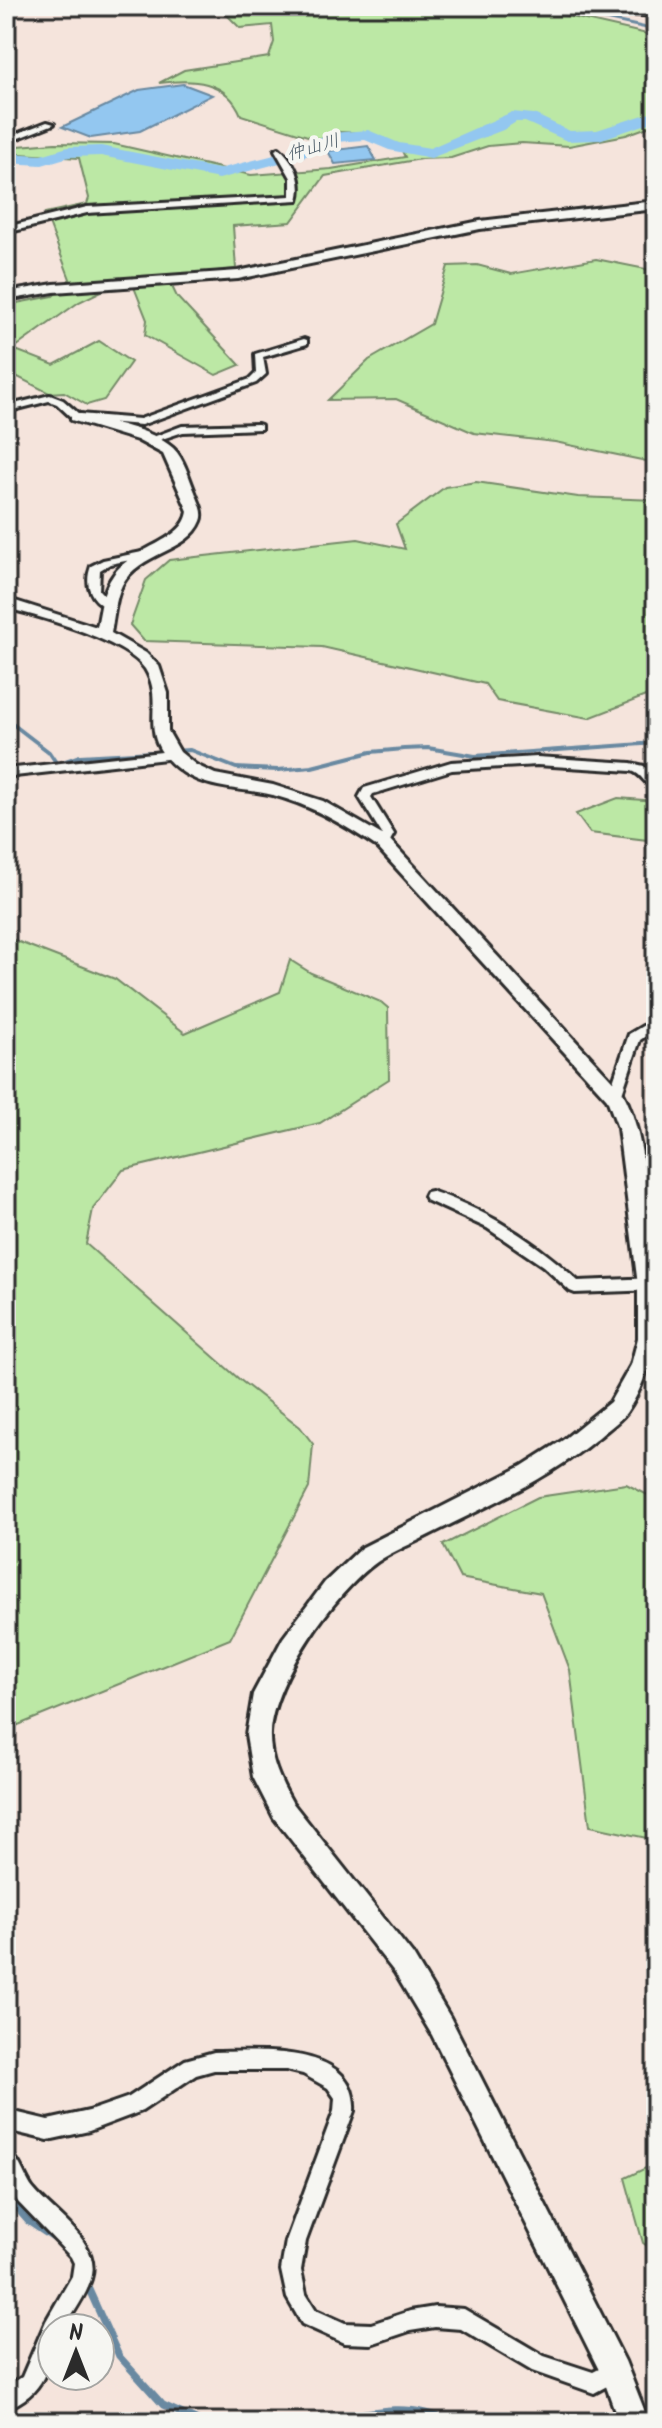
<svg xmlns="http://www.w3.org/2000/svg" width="662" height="2428" font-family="Kalam,'Klee One',sans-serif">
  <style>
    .green { fill: #bce8a5; stroke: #748a68; stroke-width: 2 }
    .water { fill: #93c7f0; stroke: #6989a1; stroke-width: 2 }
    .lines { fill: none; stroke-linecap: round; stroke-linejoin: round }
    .stream-far2 { stroke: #6989a1; stroke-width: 3 }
    .stream-far1 { stroke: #6989a1; stroke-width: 4 }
    .stream { stroke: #6989a1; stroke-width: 7 }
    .river { fill: #93c7f0; fill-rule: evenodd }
    .street-casing { stroke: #2b2b2b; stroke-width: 6 }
    .secondary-casing { stroke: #2b2b2b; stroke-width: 6 }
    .street { fill: #f6f6f2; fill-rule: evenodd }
    .secondary { fill: #f6f6f2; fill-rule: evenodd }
    .labels { text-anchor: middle; stroke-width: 8; stroke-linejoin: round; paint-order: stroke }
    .far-water-label { font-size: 18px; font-style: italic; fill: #4a5a66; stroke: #f6f6f2 }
  </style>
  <rect width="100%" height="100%" fill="#f5e4dc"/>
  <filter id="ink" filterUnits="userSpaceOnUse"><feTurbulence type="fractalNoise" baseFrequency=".0125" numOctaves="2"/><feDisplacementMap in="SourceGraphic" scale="16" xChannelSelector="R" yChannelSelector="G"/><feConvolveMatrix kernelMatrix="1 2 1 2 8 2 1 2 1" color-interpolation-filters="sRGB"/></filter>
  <g filter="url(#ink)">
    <!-- green -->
    <path class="green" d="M218,6h306l132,30v88l-30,11 -57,11 -47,-3 -34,3 -37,12 -30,1 -96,17 -34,46 -58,4 3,43 -69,7 10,21 63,68 -24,10 -71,-40 2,-15 -17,-43 -51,25 -66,47 41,16 45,-24 32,21 -27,38 -17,5 -23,-13 -15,1 -43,-22v-66l47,-9 17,-17 -25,-66 42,-9 2,-6 -10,-40 -73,-5v-6l49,-4 59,1 137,31 80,-6 74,-12 -5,-10 -33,-14 -28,-1 -22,7 -76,-24c-15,-36 -49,-36 -82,-32l25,-13 85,-13 5,-15 -2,-17 -32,3z
      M596,259l60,12v192l-101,-21 -81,-9 -78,-34 -68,1 41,-40 62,-36 17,-58 29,-1 34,9z
      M476,482l102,15 78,3v192l-67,26 -92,-17 -12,-17 -163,-37 -178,-6 -14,-16 16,-45 23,-20 189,-21 47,10 -9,-25 49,-37z
      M618,798l38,3v40l-66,-8 -14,-19z
      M6,937l109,42 70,54 95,-41 10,-32 21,13 70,29 7,6 1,71 -69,44 -197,47 -30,39 -7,35 153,135 61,48 13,17 -4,44 -79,151 -224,91z
      M626,1484l30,15v341l-66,-14 -20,-156 -29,-77 -81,-15 -17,-33 95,-48z
      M656,2163v89l-13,-9 -18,-65z"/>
    <!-- water -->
    <path class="water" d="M183,84l29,11 -72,36 -49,7 -29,-11 77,-37z
      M368,146l8,14 -41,4 -7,-13z"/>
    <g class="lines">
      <!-- stream-far2 -->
      <path class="stream-far2" d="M545,6l111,24"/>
      <!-- stream-far1 -->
      <path class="stream-far1" d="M6,694v24
        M6,719l43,33 8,12 23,-8 110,-6 46,18 42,2 34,-3 59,-15 33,-3 24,-1 47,8 181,-13"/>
      <!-- stream -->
      <path class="stream" d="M6,2196l22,25 27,18
        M86,2283l33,73 44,49 37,17
        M318,2422c44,-8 90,-23 132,0"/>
      <!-- river -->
      <path class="river" d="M656,111v10l-57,19 -32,1 -42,-19h-9l-13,8 -72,28 -42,-8 -24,-10 -30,2 -29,14 -87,23 -118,-23 -32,1 -27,8 -36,-2v-10l35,2 27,-8 33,-1 118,23 75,-19 37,-17 37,-3 31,13 31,5 82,-36 22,2 36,17 27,-1z"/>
      <defs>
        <path id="street" d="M6,6h19l-19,4z
          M547,6l109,6v4l-105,-8z
          M47,122l7,2 -48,19v-5z
          M279,148c15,12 25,33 19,52l-211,13 -81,20v-6l81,-20 204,-11v-18l-16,-28z
          M304,339l3,1v4l-44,13 3,17 -10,9 -115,42 -68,-6 -16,-15 -8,-3 -43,11v-6l44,-11 13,5 16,14 61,5 110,-40 6,-6 -1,-19z
          M258,424l3,1v4l-78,3 -33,11 -5,-3 37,-14z
          M142,552l5,3 -1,2 -36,7 -10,6 -1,20 14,15 -5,3c-18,-8 -24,-24 -17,-42l12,-6z
          M171,751l4,1v6l-169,19v-8z
          M537,757l94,6 13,3 12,13v11c-11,-4 -14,-17 -25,-19l-94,-6 -85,5 -79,24 -2,3 23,37 -7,12 -4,1 -6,-4 5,-9 -23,-37 5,-9 87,-26z
          M656,1018v11l-16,11 -20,59h-10l-2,-3 21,-62z
          M431,1191c55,18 105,51 147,90l78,-3v12l-81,3 -5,-2 -27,-25 -56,-38 -61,-28 -2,-4 2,-4z
          M214,2052c44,0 144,-9 140,59l-48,130 -5,29 5,24 10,16 29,13 26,1 39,-13 25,-4 29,2 80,47 49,16 22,-11 7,3 3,7 -3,7 -28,15 -62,-22 -71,-42 -26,-2 -25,4 -39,13 -27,-1 -42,-19 -15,-26 -6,-28 5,-29 48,-130 1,-13 -7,-10 -25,-14 -17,-4h-72l-18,5 -54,36 -53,20 -41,9 -42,-10v-20l42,10 41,-9 40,-14 56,-37z
          M6,2151c15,6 18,28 28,39 21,25 68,52 57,89 -5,17 -18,34 -27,49h-12c0,39 -8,66 -46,81v-22l16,-10 24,-56 26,-45 2,-13 -3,-6 -53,-55 -12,-22z"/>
        <path id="secondary" d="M656,201v8l-176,20 -242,50 -184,13 -48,8v-8l48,-8 184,-13 242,-50z
          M71,414h10c28,9 70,14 92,34 11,10 16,30 22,44 3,9 10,20 6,29 -12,31 -62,31 -79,64 -7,14 -8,33 -11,48l35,20 13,13 9,27v38l12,21 16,13 19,9 58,11 50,16 66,38 233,252c23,42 23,94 29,141 8,61 11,130 -25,181 -7,9 -19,17 -27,24 -50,42 -110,68 -168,97 -17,9 -38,17 -54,28 -43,31 -104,118 -107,171 -1,25 10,48 22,69l121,153 37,62 175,344 24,61h-30l-16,-44 -171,-343 -37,-62 -121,-155 -21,-41 -7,-42 7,-41 30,-56 42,-56 36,-34 161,-82 41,-26 47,-38 21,-37 7,-27v-53l-20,-157 -11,-29 -230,-252c-32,-22 -66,-42 -104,-52 -29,-7 -63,-5 -89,-22 -53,-36 -16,-67 -39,-104 -18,-28 -106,-53 -139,-61v-10l91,29c4,-18 5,-37 17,-53 19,-27 71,-33 74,-63l-25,-57 -26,-14 -66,-20z"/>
      </defs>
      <!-- street casing -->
      <use href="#street" class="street-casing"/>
      <!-- secondary casing -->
      <use href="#secondary" class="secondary-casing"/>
      <!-- street -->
      <use href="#street" class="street"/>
      <!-- secondary -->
      <use href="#secondary" class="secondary"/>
    </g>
  </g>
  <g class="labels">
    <!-- far-water labels -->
    <g class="far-water-label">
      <text transform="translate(313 147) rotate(-16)" y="6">仲山川</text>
    </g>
  </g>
  <!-- margin -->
  <rect width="662" height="2428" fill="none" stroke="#f6f6f2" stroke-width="32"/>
  <rect x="16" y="16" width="630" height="2396" fill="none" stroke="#2b2b2b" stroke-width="3" filter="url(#ink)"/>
  <!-- north arrow -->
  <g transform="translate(76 2352)"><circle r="38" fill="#f6f6f2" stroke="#a5a5a2" stroke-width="2"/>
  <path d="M0-6L14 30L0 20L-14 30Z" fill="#2b2b2b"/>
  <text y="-12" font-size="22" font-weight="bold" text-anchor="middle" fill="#2b2b2b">N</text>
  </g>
</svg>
